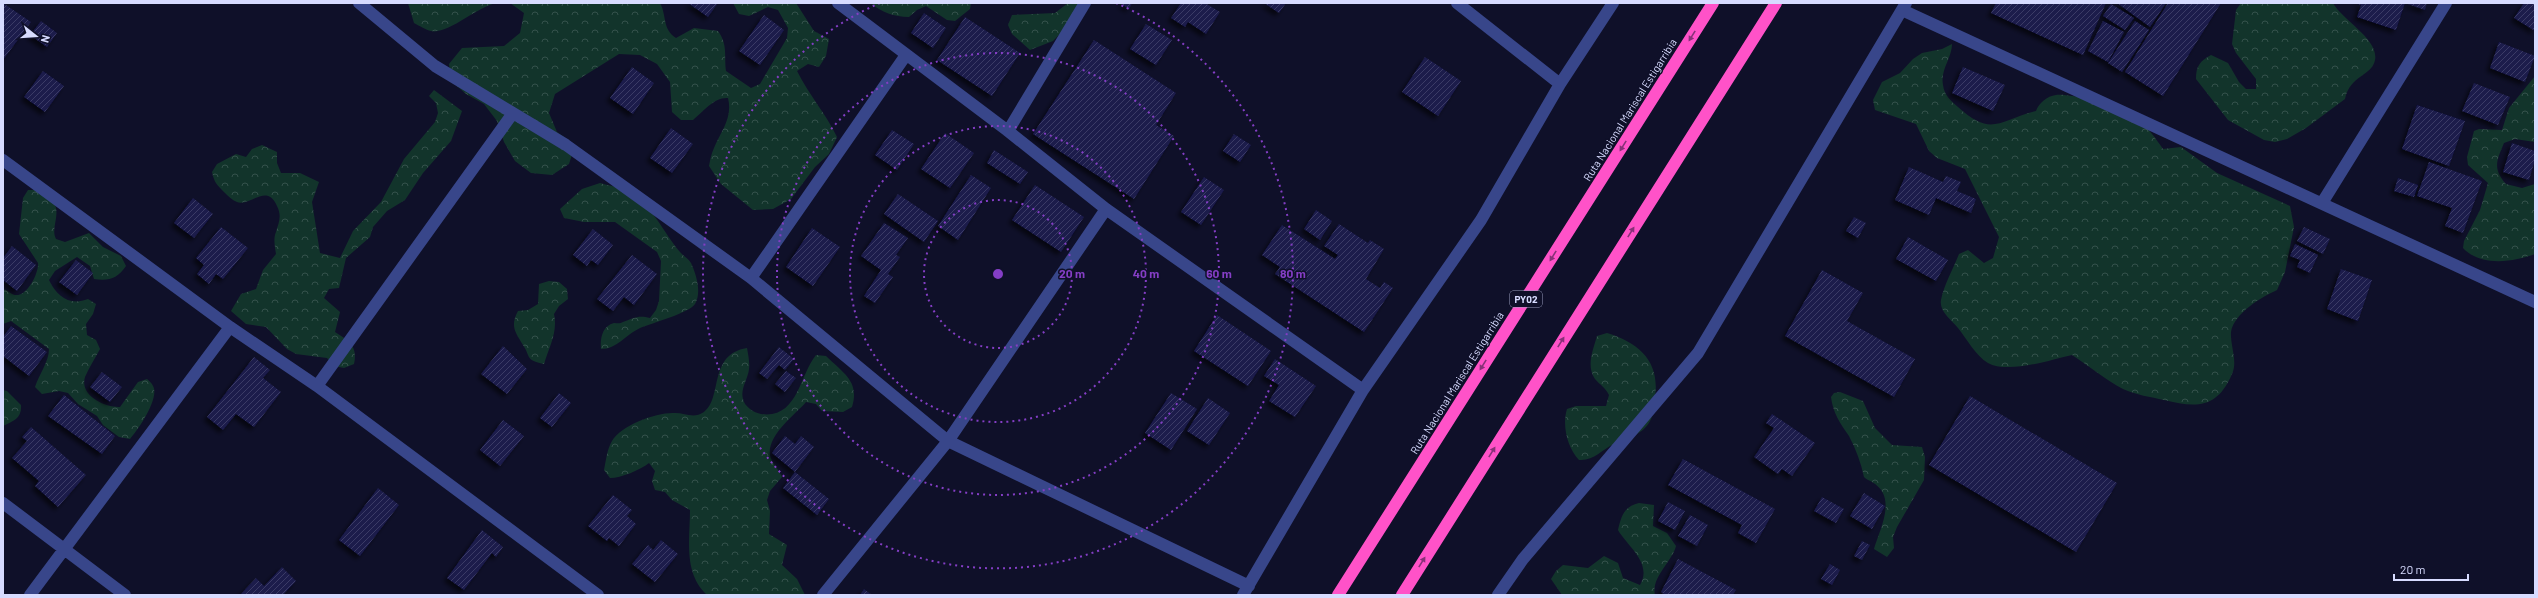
<svg xmlns="http://www.w3.org/2000/svg" width="2538" height="598" font-family="Barlow,sans-serif">
  <style>
    .forest { fill: url(#forest-crowns) }
    .building { fill: url(#building-hatch); filter: url(#shadow) }
    .lines { fill: none; stroke-linecap: round; stroke-linejoin: round }
    .minor { stroke: #38468a; stroke-width: 12 }
    .highway { stroke: #ff52c8; stroke-width: 12 }
    .oneway { fill: #873178 }
    .ring { fill: none; stroke: #843ec5; stroke-width: 2; stroke-dasharray: 2 4 }
    .labels { text-anchor: middle; stroke-width: 3; stroke-linejoin: round; paint-order: stroke }
    .shield { fill: #0f1029; stroke: #9b9ebf; stroke-width: 1 }
    .shield-label { font-size: 10px; font-weight: bold; fill: #d7dbff }
    .street-label { font-size: 11px; fill: #d7dbff; stroke: #0f1029 }
    .centre { fill: #843ec5; stroke: #0f1029; stroke-width: 2 }
    .ring-label { font-size: 12px; text-anchor: middle; font-weight: bold; fill: #843ec5; stroke: #0f1029; stroke-width: 3; stroke-linejoin: round; paint-order: stroke }
  </style>
  <defs>
    <pattern id="forest-crowns" width="20" height="18" patternUnits="userSpaceOnUse"><rect width="20" height="18" fill="#12342b"/><path d="M2 6a3 3 0 1 1 6 0M12 15a3 3 0 1 1 6 0" fill="none" stroke="#34514b"/></pattern>
    <pattern id="building-hatch" width="6" height="6" patternUnits="userSpaceOnUse"><rect width="6" height="6" fill="#1a1a4b"/><path d="M-1 1l2-2M0 6l6-6M5 7l2-2" fill="none" stroke="#3b3b66"/></pattern>
    <filter id="shadow"><feDropShadow dx="-3.5" dy="3.5" stdDeviation="2" flood-color="#0009"/></filter>
  </defs>
  <rect width="100%" height="100%" fill="#0f1029"/>
  <!-- forest -->
  <path class="forest" d="M408,3h88c-19,4 -49,32 -65,28 -5,-1 -11,-5 -17,-8z
    M510,3h150c7,13 2,26 16,35l18,-10 24,3c10,14 6,24 8,40l25,17 9,-4 27,-46 1,-10 -10,-18 -10,-3 -19,9 -10,-2 -6,-11h63l18,28 15,8 -3,17 -7,11 -11,-3 -11,7c12,24 29,43 40,66l-8,17 -14,13 -24,32 -18,10 -20,1 -32,-26 -12,-18c1,-5 2,-12 5,-18 7,-17 19,-30 14,-50 -14,-1 -24,13 -35,22h-12l-9,-8 -2,-30 -13,-18 -17,-9 -21,-1 -64,40 -6,19 8,19 18,13 -6,19 -17,11 -21,-2 -16,-12 -11,-19 -7,-21 -13,-17 -18,-10 -15,-13 -2,-17 13,-16 42,-2 16,-13 4,-20z
    M870,3h101l-1,6 -15,12 -8,-1 -21,-14 -9,4 -8,7c-15,0 -27,-5 -39,-14z
    M1068,3h22l-37,38 -23,9 -18,-16 -4,-9 4,-10 43,-2z
    M2241,3h92c10,18 46,36 42,57 -3,16 -25,15 -30,39l-39,29 -19,11 -12,3 -11,-2 -36,-20 -32,-41c0,-13 4,-18 15,-24l17,8 11,19 7,7h10v-10l-20,-26 -4,-9 4,-34z
    M1952,44c0,14 -12,26 -9,41 1,10 8,16 15,22 34,31 41,13 78,4 3,-8 11,-15 20,-16 10,-2 59,9 69,14 12,5 31,29 38,40l18,-2 36,26 73,33 4,21 -9,45 -8,18c-15,7 -43,23 -46,42 -1,14 7,29 1,42 -15,35 -36,34 -68,26 -13,-3 -28,-5 -41,-11 -17,-9 -34,-23 -51,-34 -22,5 -64,19 -84,8 -12,-7 -22,-25 -30,-35 -6,-8 -19,-16 -17,-28 3,-15 12,-31 18,-46l9,-4 16,13 9,-5 6,-21 -34,-68 -28,-11 -8,-7 -13,-27 -41,-14 -2,-10 9,-18 18,-9 13,-14 9,-6 20,-4z
    M2535,76v66l-20,-3 -11,4c-7,17 -12,25 2,41l16,4 13,-4v70c-22,8 -54,13 -72,-6l1,-7 16,-31 8,-27 -20,-18 -1,-8 7,-26 5,-2 23,1 7,-22z
    M434,90l28,21 -11,30 -28,32 -18,27 -18,11 -14,16 -3,10 -24,21 -7,30 -10,1 -5,9 16,14 -5,20c14,9 23,14 19,32l-10,4 -10,-2 -7,-8 -31,-4 -9,-5 -21,-22 -20,-3 -15,-13 10,-17 15,-5 7,-19 13,-16c-1,-7 -3,-15 0,-22 3,-10 6,-16 1,-26 -10,-24 -27,1 -40,-4 -5,-2 -9,-6 -13,-10 -7,-7 -10,-10 -12,-20l5,-8 19,-10 10,3 6,-8 10,-4 15,7v11l4,10h19l19,9 -7,20 8,51 20,5 13,-27 28,-29 23,-43 31,-37 3,-9 -2,-10 -7,-7z
    M600,183c9,3 21,4 29,9 24,14 34,40 51,60 3,4 8,6 11,11 5,11 11,29 4,41 -6,9 -43,19 -55,24 -15,7 -23,21 -39,21 -1,-10 1,-23 13,-26 3,0 6,1 9,-1 11,-4 15,-7 27,-4l6,-8 3,-9 2,-40 -4,-9 -42,-30h-31l-20,-4 -4,-9 22,-20z
    M28,190h10c5,4 11,8 15,12 9,11 -3,26 3,37l9,3 24,-9 14,14 18,9 5,10c-9,13 -17,15 -32,13l-4,-13 -13,-9 -22,14 -6,9c8,17 21,26 39,19l8,5 -3,10 -7,10 1,11 9,5 4,9c-5,9 -11,19 -15,28 -6,19 21,31 35,30l18,-25 9,-3c2,2 5,4 6,7 7,12 -15,44 -23,53l-11,-2 -16,-12 -6,-9 -19,-12 -10,-11 -9,-2 -17,3 -7,-7c4,-13 14,-25 14,-38l-38,-28 -8,3v-35c5,1 7,5 12,6 12,2 24,-22 23,-32l-19,-29 4,-36z
    M549,281l10,1 8,7 1,10 -9,7 -5,8c4,18 -5,33 -10,50 -19,-4 -13,-7 -21,-19 -8,-13 -13,-19 -5,-34l10,-1 10,-6 1,-20z
    M1607,333c36,11 55,32 47,70 -1,6 -1,14 -4,18 -8,15 -23,16 -36,23 -13,6 -20,17 -35,16 -12,-13 -17,-35 -12,-51l9,-3h30l3,-11c-4,-8 -9,-10 -14,-16 -9,-13 -2,-29 2,-43z
    M747,348c1,6 3,15 2,21 -1,10 -9,20 -6,30 1,7 11,14 18,15 37,5 38,-38 55,-59l10,1c17,17 34,25 26,51l-9,5 -21,-1 -6,-7 -10,-2c-11,13 -39,33 -36,53 1,7 9,15 12,22l-12,14 -3,9 3,11 -1,23 18,11 -5,20 15,14 8,16h-98c-24,-22 -17,-56 -17,-85l-18,-10 -7,-8 -10,-2 -3,-9 3,-10 -6,-8c-9,7 -28,15 -39,15l-6,-8c2,-9 3,-21 8,-29 9,-16 45,-29 63,-28 10,0 19,6 29,-1 19,-14 4,-58 43,-64z
    M3,390l4,1 14,14c1,13 -7,16 -18,21z
    M1840,392l23,9 12,27 17,17 30,2 3,10 -1,23 -27,47 -4,10 1,11 -7,9 -13,-8c6,-21 24,-52 -2,-67 -3,-2 -5,-2 -8,-5 -3,-14 -8,-28 -15,-41 -9,-13 -16,-23 -18,-39l3,-4z
    M1639,503l15,2 -1,21 14,7 9,13c-4,16 -25,31 -21,49h-93l-11,-16 5,-8 7,-6 25,3 16,-12 14,7 5,15 17,7c13,-22 -13,-39 -22,-55 3,-13 6,-24 21,-27z"/>
  <!-- building -->
  <path class="building" d="M3,3l28,19 -28,38z
    M688,3h30l-10,14z
    M1120,3h12l-3,6z
    M1181,3h24l15,9 -14,22 -18,-12 -3,5 -14,-9z
    M1264,3h22l-7,10z
    M1996,3h110l-23,52 -92,-42z
    M2117,3h49l-16,24z
    M2168,3h53l-58,93 -38,-24z
    M2355,3h72l-2,7 -20,-7 -9,27 -39,-13 4,-12z
    M2524,3h11v28l-21,-13z
    M2111,4l23,14 -9,12 -22,-14z
    M924,13l22,15 -13,20 -22,-15z
    M764,15l20,15 -24,35 -21,-14z
    M965,17l55,36 -28,43 -55,-36z
    M41,21l16,12 -10,14 -17,-12z
    M2103,21l21,11 -16,30 -20,-11z
    M2135,21l14,9 -27,42 -14,-9z
    M1146,24l26,16 -16,25 -26,-16z
    M1094,40l82,53 -20,32 18,11 -40,63 -101,-65z
    M2499,42l36,14 -10,26 -35,-14z
    M1425,57l36,24 -23,35 -36,-24z
    M632,67l22,16 -21,31 -23,-16z
    M1963,67l42,18 -12,26 -41,-18z
    M43,71l21,15 -19,26 -21,-15z
    M2474,83l36,14 -12,28 -36,-14z
    M2417,105l48,16 -16,45 -47,-17z
    M671,128l22,16 -21,29 -22,-15z
    M892,130l22,14 -17,26 -22,-15z
    M945,133l29,20 -24,35 -29,-19z
    M1234,134l17,11 -11,17 -17,-11z
    M2512,143l23,8v9l-6,20 -26,-8z
    M994,150l34,22 -8,12 -33,-21z
    M2429,162l53,19 -19,52 -18,-7 7,-18 -35,-12z
    M1909,167l34,15 3,-6 15,6 -4,9 19,8 -5,14 -35,-15 -7,17 -34,-15z
    M971,175l20,13 -33,52 -20,-14z
    M1204,177l20,13 -23,35 -20,-13z
    M2398,178l20,7 -4,12 -20,-6z
    M1035,185l49,32 -23,35 -49,-32z
    M898,194l40,27 -14,21 -40,-28z
    M193,198l20,16 -19,24 -20,-15z
    M1316,210l16,11 -12,19 -16,-11z
    M1854,217l12,6 -8,15 -12,-7z
    M884,223l24,15 -12,17 4,2 -12,17 5,3 -18,26 -11,-7 17,-26 -20,-14z
    M1339,224l29,19 2,-3 14,9 -18,30 14,9 4,-6 9,6 -29,44 -89,-58 5,-7 -18,-12 20,-30 53,34 3,-4 -14,-9z
    M221,227l27,21 -25,31 -7,-5 -7,10 -12,-10 7,-9 -8,-7z
    M2304,227l26,12 -7,15 -26,-13z
    M812,228l28,19 -27,39 -27,-19z
    M593,229l20,16 -15,20 -7,-5 -4,6 -14,-11z
    M1908,237l40,23 -12,21 -40,-22z
    M2295,244l23,11 -8,18 -13,-6 3,-7 -10,-4z
    M12,246l24,19 -19,26 -14,-11v-22z
    M632,255l25,19 -23,31 -10,-8 -11,14 -16,-12z
    M76,260l17,13 -16,22 -18,-13z
    M2341,269l31,11 -14,41 -31,-12z
    M1822,270l41,23 -16,28 68,38 -21,38 -109,-61z
    M1217,315l54,36 -23,35 -54,-35z
    M11,326l36,26 -18,24 -26,-20v-19z
    M503,346l24,23 -20,25 -26,-20z
    M779,347l15,12 -9,11 -6,-5 -12,14 -8,-6z
    M254,357l16,13 -7,8 18,14 -27,35 -18,-13 -13,16 -16,-13z
    M1275,359l41,27 -21,31 -26,-16 10,-16 -15,-9z
    M786,371l10,7 -11,14 -10,-8z
    M102,372l20,15 -12,15 -20,-15z
    M559,393l12,10 -19,24 -12,-9z
    M1171,393l26,16 -26,41 -26,-17z
    M64,395l51,41 -13,18 -54,-38z
    M1970,396l147,87 -41,69 -147,-87z
    M1208,398l22,15 -21,32 -22,-14z
    M1772,414l43,29 -23,33 -10,-7 -4,5 -24,-17 20,-29 -8,-5z
    M503,420l21,16 -24,30 -20,-16z
    M31,427l55,48 -28,32 -23,-21 4,-5 -27,-23 15,-17 -5,-4z
    M785,436l10,8 6,-8 13,11 -19,25 -23,-19z
    M1683,459l92,50 -19,34 -18,-10 4,-8 -74,-40z
    M795,472l34,27 -12,16 -34,-27z
    M378,488l21,17 -39,51 -21,-16z
    M1864,493l21,13 -13,23 -22,-13z
    M613,495l19,15 -5,6 9,8 -17,22 -10,-8 -2,3 -19,-15z
    M1822,497l22,12 -8,14 -22,-12z
    M1668,502l17,9 -10,19 -17,-9z
    M1690,515l18,10 -11,21 -19,-10z
    M482,530l21,17 -7,10 -4,-4 -28,37 -17,-12z
    M661,540l17,14 -23,28 -23,-18 16,-19 5,5z
    M1862,541l8,4 -8,15 -8,-4z
    M1678,559l58,31 -3,5h-68l-4,-3z
    M1830,564l10,6 -8,15 -11,-6z
    M282,567l14,14 -13,14h-43l16,-17 8,8z
    M864,589l8,6h-12z"/>
  <g class="lines">
    <!-- minor -->
    <path class="minor" d="M359,3l76,63 131,79 185,133 197,163 301,145
      M838,3l170,128 98,78 257,181
      M1457,3l103,81
      M1902,10l633,292
      M1008,131l77,-128
      M3,160l227,167 87,59 281,209
      M2322,203l124,-200
      M751,278l155,-223
      M317,386l196,-273
      M3,503l122,92
      M30,595l200,-268
      M823,595l125,-154 158,-232
      M1243,595l120,-205 118,-170 79,-136 53,-81
      M1498,595l25,-36 175,-206 208,-350"/>
    <!-- highway -->
    <path class="highway" d="M1338,595l375,-592
      M1402,595l374,-592"/>
  </g>
  <!-- one-way arrows -->
  <defs><path id="oneway-solid" d="M-6-.8H1V-3.2L6.5 0L1 3.2V.8H-6Z"/></defs>
  <g class="oneway">
    <use href="#oneway-solid" transform="translate(1692 36) rotate(122)"/>
    <use href="#oneway-solid" transform="translate(1623 146) rotate(122)"/>
    <use href="#oneway-solid" transform="translate(1631 232) rotate(-58)"/>
    <use href="#oneway-solid" transform="translate(1553 256) rotate(122)"/>
    <use href="#oneway-solid" transform="translate(1561 342) rotate(-58)"/>
    <use href="#oneway-solid" transform="translate(1483 365) rotate(122)"/>
    <use href="#oneway-solid" transform="translate(1492 452) rotate(-58)"/>
    <use href="#oneway-solid" transform="translate(1422 562) rotate(-58)"/>
  </g>
  <!-- distance rings -->
  <g class="ring">
    <circle cx="998" cy="274" r="74"/>
    <circle cx="998" cy="274" r="148"/>
    <circle cx="998" cy="274" r="221"/>
    <path d="M1116 3A295 295 0 1 1 880 3"/>
  </g>
  <g class="labels">
    <!-- shield labels -->
    <rect class="shield" x="1510" y="291" width="32" height="16" rx="3"/>
    <g class="shield-label">
      <text x="1526" y="303">PY02</text>
    </g>
    <!-- street labels -->
    <g class="street-label">
      <text transform="translate(1630 110) rotate(-58)" y="4">Ruta Nacional Mariscal Estigarribia</text>
      <text transform="translate(1457 383) rotate(-58)" y="4">Ruta Nacional Mariscal Estigarribia</text>
    </g>
  </g>
  <circle cx="998" cy="274" r="6" class="centre"/>
  <g class="ring-label">
    <text x="1072" y="278">20 m</text>
    <text x="1146" y="278">40 m</text>
    <text x="1219" y="278">60 m</text>
    <text x="1293" y="278">80 m</text>
  </g>
  <!-- border -->
  <rect width="2538" height="598" fill="none" stroke="#d7dbff" stroke-width="8"/>
  <!-- north arrow -->
  <g transform="translate(36 36) rotate(107)" stroke="#0f1029" stroke-width="3" paint-order="stroke">
  <path d="M0-3L7 15L0 10L-7 15Z" fill="#d7dbff"/>
  <text y="-6" font-size="11" font-weight="bold" text-anchor="middle" fill="#d7dbff">N</text>
  </g>
  <!-- scale -->
  <path d="M2394 574v6h74v-6" fill="none" stroke="#d7dbff" stroke-width="2"/>
  <text x="2400" y="574" font-size="12" fill="#d7dbff" stroke="#0f1029" stroke-width="3" paint-order="stroke">20 m</text>
</svg>
